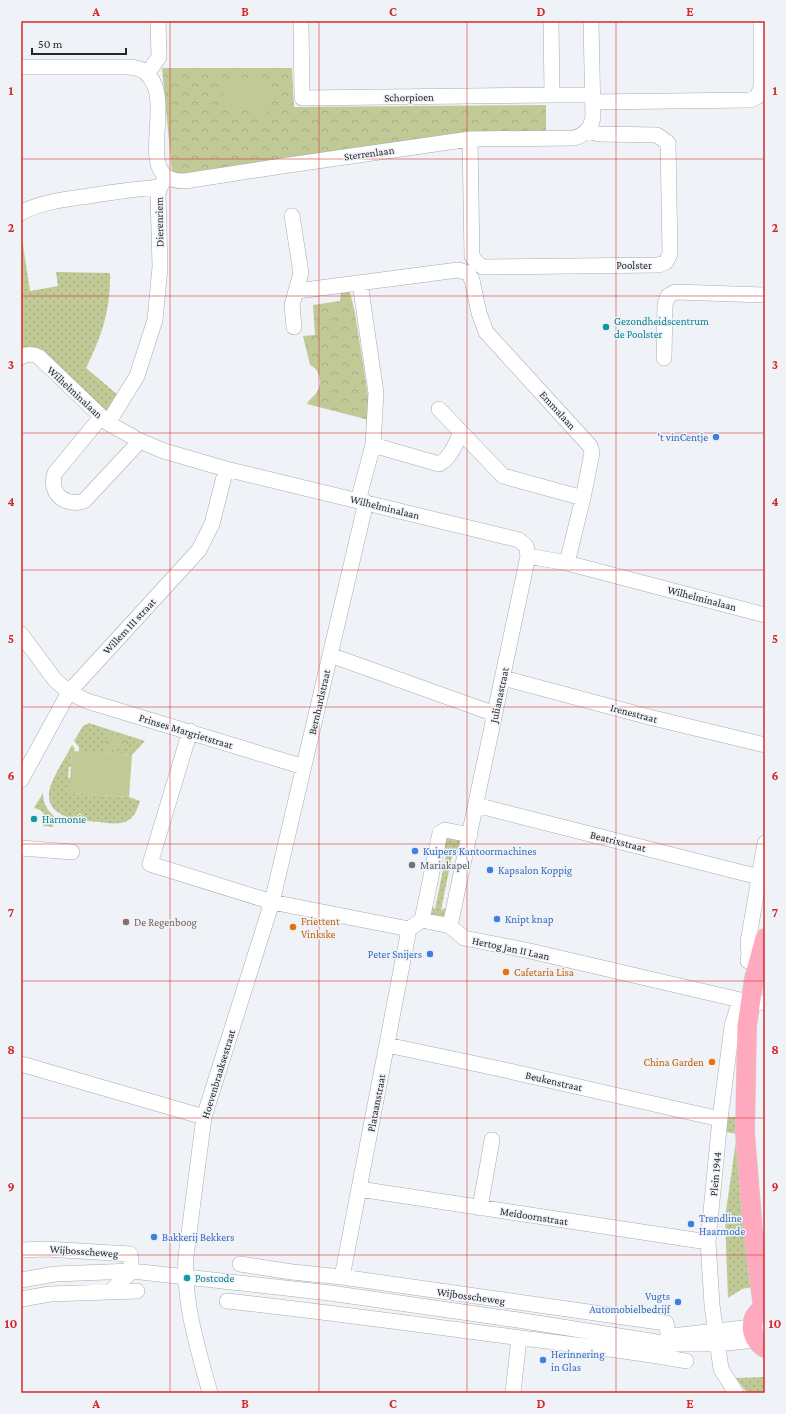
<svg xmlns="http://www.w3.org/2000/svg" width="786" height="1414" font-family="'Crimson Pro',serif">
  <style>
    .grass { fill: url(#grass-dots) }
    .park { fill: url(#park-crowns) }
    .pitch { fill: #c1ca96 }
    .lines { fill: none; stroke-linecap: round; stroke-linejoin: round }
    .minor-casing { stroke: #a8abb0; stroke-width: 16 }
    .major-casing { stroke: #cfd0d0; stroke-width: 20 }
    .minor { stroke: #fff; stroke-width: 15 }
    .major { stroke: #ffa9bf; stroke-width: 19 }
    .grid { fill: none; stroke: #d62828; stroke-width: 1; stroke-opacity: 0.55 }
    .culture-dot { fill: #0f9aa8; stroke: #eff2f7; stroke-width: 1.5 }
    .shop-dot { fill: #3f7fe0; stroke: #eff2f7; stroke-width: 1.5 }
    .worship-dot { fill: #6b7280; stroke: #eff2f7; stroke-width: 1.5 }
    .education-dot { fill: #8d6e63; stroke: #eff2f7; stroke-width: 1.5 }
    .food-dot { fill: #e8710a; stroke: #eff2f7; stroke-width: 1.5 }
    .labels { text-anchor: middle; stroke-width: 3; stroke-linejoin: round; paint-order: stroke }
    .street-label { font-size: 11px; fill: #27282a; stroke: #eff2f7 }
    .culture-label { font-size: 11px; fill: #0d838f; stroke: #eff2f7; text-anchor: start }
    .shop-label { font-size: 11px; fill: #366cbe; stroke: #eff2f7; text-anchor: start }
    .worship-label { font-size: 11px; fill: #5b616d; stroke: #eff2f7; text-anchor: start }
    .food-label { font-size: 11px; fill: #c56008; stroke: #eff2f7; text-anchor: start }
    .education-label { font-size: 11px; fill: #785e54; stroke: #eff2f7; text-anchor: start }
    .neatline { fill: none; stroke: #d62828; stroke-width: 1.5 }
    .grid-label { font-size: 13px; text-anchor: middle; font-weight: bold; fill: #d62828 }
  </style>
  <defs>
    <pattern id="grass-dots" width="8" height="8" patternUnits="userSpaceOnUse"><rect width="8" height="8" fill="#c1ca96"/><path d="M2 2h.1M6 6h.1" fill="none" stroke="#a6ae81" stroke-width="1.8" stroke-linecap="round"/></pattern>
    <pattern id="park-crowns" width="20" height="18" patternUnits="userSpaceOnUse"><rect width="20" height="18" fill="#c1ca96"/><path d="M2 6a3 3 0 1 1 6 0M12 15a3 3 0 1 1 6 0" fill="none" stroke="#a6ae81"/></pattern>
  </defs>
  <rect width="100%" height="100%" fill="#eff2f7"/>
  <!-- grass -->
  <path class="grass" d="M21,232l9,59 28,-5 -2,-14 54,1c1,35 -8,63 -24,95l32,27 -7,11 -6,5 -84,-63z
    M89,723l56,18 -13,14 -53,-3v-5l-5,-6 9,-15z
    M72,745l3,4 -1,2 -2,1 -1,14 -2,1 -1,11h2v15l59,4 11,4c-3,8 -5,16 -13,20 -8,4 -19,2 -28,1 -18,-2 -52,-3 -50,-29 1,-13 17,-36 23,-48z
    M43,793c0,9 3,16 11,23l-1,11 -10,-1c5,-9 1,-16 -9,-18z
    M446,837l14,4 -2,8 -5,2 -12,59 5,-2 -1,7c-5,3 -11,1 -15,-3v-7l5,4 12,-59 -5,-5z
    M728,1117h7l1,3 21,166 -15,3 -14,9 -3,-80 12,-84 -11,-2z
    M765,1377v16h-18l-11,-15z"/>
  <!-- park -->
  <path class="park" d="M162,68h130l2,39 252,-2v26l-367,43 -7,-2z
    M350,292l5,21 13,83 1,24 -62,-16c2,-5 7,-7 10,-12 6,-9 3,-23 -7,-27l-7,-29 12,-1 -2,-30 27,-4 1,-8z
    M108,732l22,7 -3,10 -11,-4 -3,7 -10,-3z"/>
  <!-- pitch -->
  <path class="pitch" d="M231,73l44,17 -10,26 -44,-17z
    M72,751l60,4 -3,42 -60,-4z"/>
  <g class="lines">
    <defs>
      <path id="minor" d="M301,21l1,77 250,-3h41
        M551,21l1,74
        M21,67h107c3,0 8,1 12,2 38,19 0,91 27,108 5,3 11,4 18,4l97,-15 188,-27 104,-1c11,-3 16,-9 19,-20l-2,-97
        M147,74l12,-17 -1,-36
        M593,102l157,-2 7,-3 4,-9v-67
        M470,139l2,117 5,7 6,4 176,-2 7,-3 4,-8 -2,-111 -11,-8 -58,-1 -12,-3
        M21,213c18,-11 47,-14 68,-17 24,-4 47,-7 71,-9
        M292,216l9,57 -9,32 2,22
        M297,291l161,-21 10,3 4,7 7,33 7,19 104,114 2,7 -9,45 -16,65
        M21,357c7,-4 12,-3 18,0l69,66 32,18 24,10 62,18 293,71 7,6 2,10 39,7 198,52
        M664,358l1,-54 3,-8 7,-4 90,3
        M439,409l64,67 80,22
        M101,417l-46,56c-7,20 10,34 29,28l56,-60
        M108,423l29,-47 18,-56 5,-53 -2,-73 2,-7 6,-10
        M373,445l66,19c12,-6 16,-20 22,-31
        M358,501l15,-56 3,-52 -16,-110
        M21,634l34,46 14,12 18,9 217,66
        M330,655l165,59
        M503,678l146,39 116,28
        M190,731l-40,133 122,38 137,27 13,-9 28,6 14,12 66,13 210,49 22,3
        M21,780l48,-88 130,-142 13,-26 14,-55
        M476,805l283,72
        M21,848l51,4
        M422,920l18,-87 5,-3 25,5
        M450,926l78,-370
        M748,961l1,-8 -1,-11 17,-99
        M387,1045l118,25 215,49
        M21,1064l183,53
        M359,1189l349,53
        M480,1208l12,-68
        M21,1250l25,-1 84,5 2,17 -21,20
        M240,1264l52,8 50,5 324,46c4,17 3,19 -6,33
        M342,1277l67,-348
        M21,1280l34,-6 77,-3 198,22 188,27 151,24h48l39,-4
        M21,1299l29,-5 87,-3
        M227,1301c93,10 186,23 279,35 60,8 121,14 180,25
        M672,1336l80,-9
        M210,1393c-12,-44 -27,-91 -24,-137l18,-139 68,-215 94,-400
        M513,1393l6,-55
        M736,1393l-15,-24 -9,-64 -4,-63 12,-123 12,-93 8,-26"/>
      <path id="major" d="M765,1307c-18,9 -16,32 0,41
        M763,1308l-10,-77 -8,-98 2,-107 7,-47 11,-41"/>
    </defs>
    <!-- minor casing -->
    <use href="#minor" class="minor-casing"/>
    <!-- major casing -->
    <use href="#major" class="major-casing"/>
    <!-- minor -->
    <use href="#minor" class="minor"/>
    <!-- major -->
    <use href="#major" class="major"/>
  </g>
  <!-- grid -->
  <path class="grid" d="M170,21v1372M319,21v1372M467,21v1372M616,21v1372M21,159h744M21,296h744M21,433h744M21,570h744M21,707h744M21,844h744M21,981h744M21,1118h744M21,1255h744"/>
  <!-- markers -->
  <g class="culture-dot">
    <circle cx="606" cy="327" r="4"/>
    <circle cx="34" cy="819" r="4"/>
    <circle cx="187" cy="1278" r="4"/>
  </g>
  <g class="shop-dot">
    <circle cx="716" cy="437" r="4"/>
    <circle cx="415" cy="851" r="4"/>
    <circle cx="490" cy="870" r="4"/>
    <circle cx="497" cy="919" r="4"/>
    <circle cx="430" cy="954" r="4"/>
    <circle cx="691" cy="1224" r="4"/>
    <circle cx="154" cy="1237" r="4"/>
    <circle cx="678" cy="1302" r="4"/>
    <circle cx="543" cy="1360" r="4"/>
  </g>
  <circle class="worship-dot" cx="412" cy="865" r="4"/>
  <circle class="education-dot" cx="126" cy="922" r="4"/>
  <g class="food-dot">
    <circle cx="293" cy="927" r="4"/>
    <circle cx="506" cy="972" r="4"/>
    <circle cx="712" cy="1062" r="4"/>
  </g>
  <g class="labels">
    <!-- street labels -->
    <g class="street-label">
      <text transform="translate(409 97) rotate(-1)" y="4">Schorpioen</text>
      <text transform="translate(369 153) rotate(-8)" y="4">Sterrenlaan</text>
      <text transform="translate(159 222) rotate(-91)" y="4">Dierenriem</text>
      <text x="634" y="269">Poolster</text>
      <text transform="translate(75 392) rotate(43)" y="4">Wilhelminalaan</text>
      <text transform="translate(558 410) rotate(48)" y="4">Emmalaan</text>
      <text transform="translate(385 507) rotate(14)" y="4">Wilhelminalaan</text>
      <text transform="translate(702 598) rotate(15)" y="4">Wilhelminalaan</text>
      <text transform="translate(129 626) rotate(-47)" y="4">Willem III straat</text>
      <text transform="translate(499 695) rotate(-78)" y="4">Julianastraat</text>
      <text transform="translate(319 702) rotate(-77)" y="4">Bernhardstraat</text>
      <text transform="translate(634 713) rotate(15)" y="4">Irenestraat</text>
      <text transform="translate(186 731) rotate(17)" y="4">Prinses Margrietstraat</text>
      <text transform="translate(618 841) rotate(14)" y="4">Beatrixstraat</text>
      <text transform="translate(511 948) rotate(12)" y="4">Hertog Jan II Laan</text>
      <text transform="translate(218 1074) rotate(-73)" y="4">Hoevenbraaksestraat</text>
      <text transform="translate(554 1081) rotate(13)" y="4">Beukenstraat</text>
      <text transform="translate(376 1103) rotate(-79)" y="4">Plataanstraat</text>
      <text transform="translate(715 1174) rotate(-85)" y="4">Plein 1944</text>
      <text transform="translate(534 1216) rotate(9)" y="4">Meidoornstraat</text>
      <text transform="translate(84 1251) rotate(4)" y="4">Wijbosscheweg</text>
      <text transform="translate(471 1296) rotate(8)" y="4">Wijbosscheweg</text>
    </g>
    <!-- culture labels -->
    <g class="culture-label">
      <text x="614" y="325">Gezondheidscentrum<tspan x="614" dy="13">de Poolster</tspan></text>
      <text x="42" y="823">Harmonie</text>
      <text x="195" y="1282">Postcode</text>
    </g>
    <!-- shop labels -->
    <g class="shop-label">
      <text x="708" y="441" text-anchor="end">'t vinCentje</text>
      <text x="423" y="855">Kuipers Kantoormachines</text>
      <text x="498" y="874">Kapsalon Koppig</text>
      <text x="505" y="923">Knipt knap</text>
      <text x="422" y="958" text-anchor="end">Peter Snijers</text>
      <text x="699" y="1222">Trendline<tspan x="699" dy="13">Haarmode</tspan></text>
      <text x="162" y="1241">Bakkerij Bekkers</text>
      <text x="670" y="1300" text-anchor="end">Vugts<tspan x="670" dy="13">Automobielbedrijf</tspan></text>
      <text x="551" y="1358">Herinnering<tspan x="551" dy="13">in Glas</tspan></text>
    </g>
    <!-- worship labels -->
    <g class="worship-label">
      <text x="420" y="869">Mariakapel</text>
    </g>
    <!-- food labels -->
    <g class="food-label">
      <text x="301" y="925">Friettent<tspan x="301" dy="13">Vinkske</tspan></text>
      <text x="514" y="976">Cafetaria Lisa</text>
      <text x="704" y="1066" text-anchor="end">China Garden</text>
    </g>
    <!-- education labels -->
    <g class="education-label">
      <text x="134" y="926">De Regenboog</text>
    </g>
  </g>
  <!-- border -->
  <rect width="786" height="1414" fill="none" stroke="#eff2f7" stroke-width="44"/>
  <!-- scale -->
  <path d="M32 48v6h94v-6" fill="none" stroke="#27282a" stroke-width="2"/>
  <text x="38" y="48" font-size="12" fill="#27282a" stroke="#eff2f7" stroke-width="3" paint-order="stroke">50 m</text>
  <rect x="22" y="22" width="742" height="1370" class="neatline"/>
  <g class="grid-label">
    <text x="96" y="16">A</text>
    <text x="245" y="16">B</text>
    <text x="393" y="16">C</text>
    <text x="541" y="16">D</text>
    <text x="690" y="16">E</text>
    <text x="11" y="95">1</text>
    <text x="775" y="95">1</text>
    <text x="11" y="232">2</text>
    <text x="775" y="232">2</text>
    <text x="11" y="369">3</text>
    <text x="775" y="369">3</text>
    <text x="11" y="506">4</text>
    <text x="775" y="506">4</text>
    <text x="11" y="643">5</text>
    <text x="775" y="643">5</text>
    <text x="11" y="780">6</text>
    <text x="775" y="780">6</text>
    <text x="11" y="917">7</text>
    <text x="775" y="917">7</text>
    <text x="11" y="1054">8</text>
    <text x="775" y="1054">8</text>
    <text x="11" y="1191">9</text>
    <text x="775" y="1191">9</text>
    <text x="11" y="1328">10</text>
    <text x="775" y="1328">10</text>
    <text x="96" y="1408">A</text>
    <text x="245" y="1408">B</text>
    <text x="393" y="1408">C</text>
    <text x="541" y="1408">D</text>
    <text x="690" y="1408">E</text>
  </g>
</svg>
